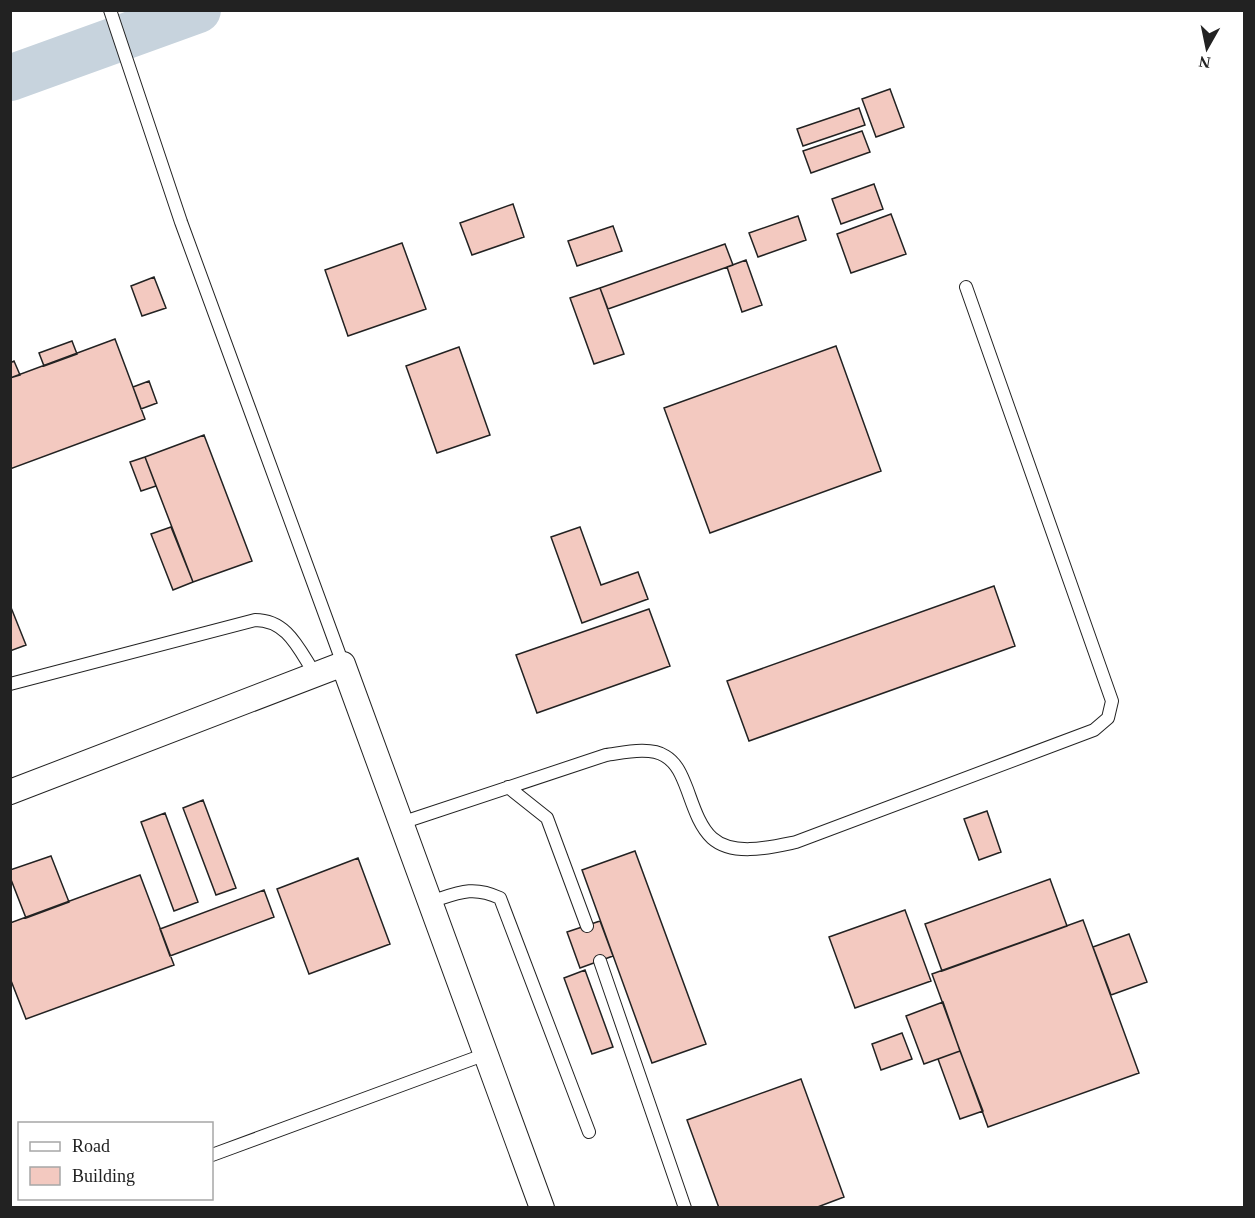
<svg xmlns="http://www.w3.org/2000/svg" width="1255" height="1218" font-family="'Times New Roman',serif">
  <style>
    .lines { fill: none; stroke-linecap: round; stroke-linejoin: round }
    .river { stroke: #c7d3dd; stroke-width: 46 }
    .building { fill: #f3c9c0; stroke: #222; stroke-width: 1.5 }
    .lane-casing { stroke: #222; stroke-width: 14 }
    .street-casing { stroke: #222; stroke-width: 26 }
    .lane { stroke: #fff; stroke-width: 12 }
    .street { stroke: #fff; stroke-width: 24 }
  </style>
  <rect width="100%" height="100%" fill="#fff"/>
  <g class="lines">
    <!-- river -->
    <path class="river" d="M10,78l188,-68"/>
  </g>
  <!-- building -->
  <path class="building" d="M890,89l14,38 -28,10 -14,-38z
    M859,108l6,17 -62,21 -6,-17z
    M862,131l8,21 -59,21 -8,-22z
    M874,184l9,25 -42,15 -9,-25z
    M513,204l11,33 -52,18 -12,-32z
    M891,214l15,40 -55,19 -14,-39z
    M798,216l8,24 -48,17 -9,-24z
    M613,226l9,25 -45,15 -9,-25z
    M402,243l24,66 -78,27 -23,-66z
    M725,244l8,21 -125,44 -8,-21z
    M746,260l16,45 -20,7 -15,-45z
    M154,277l12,31 -24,8 -11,-30z
    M600,288l24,66 -30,10 -24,-66z
    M115,339l30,80 -135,50v-91z
    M72,341l5,13 -33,12 -5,-13z
    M836,346l45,125 -171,62 -46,-125z
    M459,347l31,88 -53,18 -31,-87z
    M14,361l6,14 -10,3v-15z
    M149,381l8,22 -16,6 -8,-22z
    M204,435l48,126 -59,21 -48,-125z
    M145,457l11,29 -15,5 -11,-29z
    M171,527l22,55 -20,8 -22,-56z
    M580,527l21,58 37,-13 10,27 -66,24 -31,-86z
    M994,586l21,60 -266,95 -22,-60z
    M10,605l16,40 -16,6z
    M649,609l21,57 -133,47 -21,-58z
    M203,800l33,88 -20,7 -33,-87z
    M987,811l14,41 -22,8 -15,-41z
    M165,813l33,89 -24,9 -33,-89z
    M635,851l71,193 -54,19 -70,-193z
    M51,856l18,46 -43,16 -16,-41v-7z
    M358,858l32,86 -81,30 -32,-85z
    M140,875l34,90 -148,54 -16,-41v-55z
    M1050,879l17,47 -125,45 -17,-47z
    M264,890l10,27 -104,39 -10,-27z
    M905,910l26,71 -76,27 -26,-71z
    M1083,920l56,153 -151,54 -56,-153z
    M600,921l13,35 -33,12 -13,-36z
    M1129,934l18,48 -36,13 -18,-48z
    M585,970l28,77 -21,7 -28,-76z
    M943,1002l17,49 -36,13 -18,-48z
    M902,1033l10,26 -31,11 -9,-26z
    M960,1051l23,60 -23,8 -22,-60z
    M801,1079l43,118 -29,11h-96l-32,-88z"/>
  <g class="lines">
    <defs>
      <path id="lane" d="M110,10l71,212 162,442
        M10,684l245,-64c33,0 44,30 60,54
        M508,787l39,31 40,108
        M401,823l205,-68c16,-2 44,-9 59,1 12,7 17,20 22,33 6,16 12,37 25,49 21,19 60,9 84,4l298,-112 14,-12 4,-17 -146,-414
        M430,902c28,-9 42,-17 70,-4l89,234
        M600,961l85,247
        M212,1155l274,-101"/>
      <path id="street" d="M10,792l333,-128 199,544"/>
    </defs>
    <!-- lane casing -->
    <use href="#lane" class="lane-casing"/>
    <!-- street casing -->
    <use href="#street" class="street-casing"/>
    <!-- lane -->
    <use href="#lane" class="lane"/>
    <!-- street -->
    <use href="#street" class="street"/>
  </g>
  <!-- border -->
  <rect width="1255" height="1218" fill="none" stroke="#222222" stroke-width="24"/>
  <!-- legend -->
  <rect x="18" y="1122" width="195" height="78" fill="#ffffff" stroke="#a7a7a7" stroke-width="1.5"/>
  <rect x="30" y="1142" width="30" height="9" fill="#ffffff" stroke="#a7a7a7" stroke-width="1.5"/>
  <text x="72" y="1152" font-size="18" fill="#222222">Road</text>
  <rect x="30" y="1167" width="30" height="18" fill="#f3c9c0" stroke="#a7a7a7" stroke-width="1.5"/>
  <text x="72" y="1182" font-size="18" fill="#222222">Building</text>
  <!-- north arrow -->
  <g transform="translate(1207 48) rotate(189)" stroke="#ffffff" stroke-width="4.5" paint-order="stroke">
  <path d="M0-4.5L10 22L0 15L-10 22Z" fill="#222222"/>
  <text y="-9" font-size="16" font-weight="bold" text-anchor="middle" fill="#222222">N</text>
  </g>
</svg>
